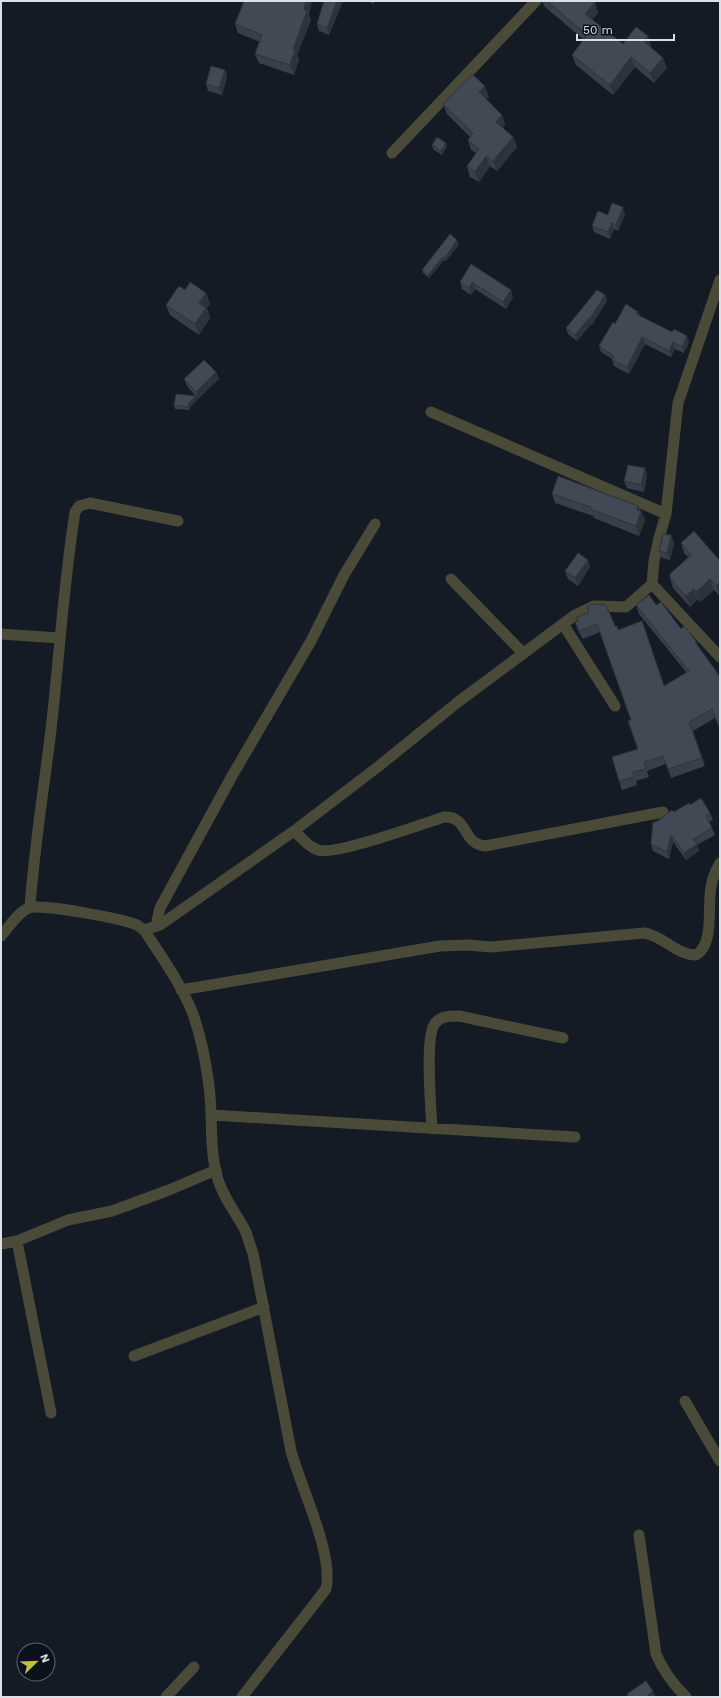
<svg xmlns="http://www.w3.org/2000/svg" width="721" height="1698" font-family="'Work Sans',sans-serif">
	<rect width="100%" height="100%" fill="#151b25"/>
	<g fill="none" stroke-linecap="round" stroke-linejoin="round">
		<path stroke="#4a4a39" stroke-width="11" d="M392 153 536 1
			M431 412 666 514
			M451 579 523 653
			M652 584 720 657
			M563 624 615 706
			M1 634 59 638
			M294 831C301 837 308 847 318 850 335 856 422 824 444 817 469 816 462 844 485 846L663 812
			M30 907C34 850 43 794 50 738 59 663 63 587 75 512L79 506 90 503 178 521
			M160 925 157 920 160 908 232 776 311 641 344 575 375 524
			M144 930C162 957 181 984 193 1014 201 1037 206 1062 209 1086 213 1116 209 1147 217 1176 222 1196 236 1213 245 1230 248 1237 250 1246 253 1253L291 1451C301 1488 334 1554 326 1589L242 1697
			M1 936C9 927 18 912 29 908 39 903 124 919 137 925 139 926 142 929 144 930L160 925 294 831 379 766 458 702 575 615 594 606 626 607 652 584 654 561 659 538 666 514 678 403 720 280
			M181 990 440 946 468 945 491 947 644 933C664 936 676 955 696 955 715 944 707 905 711 887 712 878 716 870 720 863
			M212 1115 575 1137
			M432 1129C431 1108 425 1040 434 1025 439 1016 449 1016 459 1016L563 1038
			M17 1241 51 1413
			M1 1244 17 1241 68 1220 112 1211 169 1190 216 1170
			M134 1356 264 1307
			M685 1401 720 1461
			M639 1535 656 1654C663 1671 673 1684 686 1697
			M166 1697 194 1667"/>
	</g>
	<path fill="#383f48" d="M324 1H343L329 35 319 31 317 24Z
		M367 1H375L374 4Z
		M542 1H593L595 2 598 13 592 20 623 44 648 36 651 46V47L663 58 667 68 654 83 635 67 613 95 576 65 572 55 584 40 544 6Z
		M309 15 311 20 297 55 299 59 294 75 259 63 255 54 260 42 238 33 235 24Z
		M225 70 227 77 222 95 208 91 206 84Z
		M489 97 486 99 502 115 505 125 503 128 513 137 517 147 497 171 490 166 479 182 470 177 467 166 476 153 471 150 468 140 470 137 447 114 443 104Z
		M432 145 447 146 442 155 433 149Z
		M625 214 618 231 614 229 610 239 594 232 592 226 608 215Z
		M459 244 446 261 444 260 429 278 423 273 422 270Z
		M471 264 513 297 506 309 475 289 471 295 462 289 460 282Z
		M185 290 206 293 210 304 207 308 210 318 199 335 170 315 166 305Z
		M605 295 607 301 592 325 591 324 577 341 568 334 566 328Z
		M638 312 640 316 689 342 684 353 675 349 671 357 645 344 629 374 614 366 612 359 601 352 599 346 615 324Z
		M216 372 219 379 198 399 187 386 184 379Z
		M197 400 190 407V410L175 409 174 405Z
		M647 475 644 492 627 488 624 481Z
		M552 494 638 506 640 511H641L645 520 639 536 594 518 593 516 555 503Z
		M671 535 674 543 670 560 662 558 659 551Z
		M681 543 720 561V596L714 590 700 602 698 599 690 607 673 588 670 578 688 557 684 553Z
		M588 560 590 567 578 586 568 579 565 571Z
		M636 605H656L681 629 696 641 698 646 720 678V729L715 718 693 731 705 766 671 778 666 764 647 771 649 777 636 781 637 785 622 790 619 781 638 749 631 720 600 632 583 639 578 631 575 622 578 621 615 626 665 686 687 673 639 614Z
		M690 805 710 813 713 820 709 822 712 828 715 835 697 845 699 851 686 860 673 842 669 859 653 851 651 844 674 812Z"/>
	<path fill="#2e333b" d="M306 1H312L309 15 311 20 297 55 299 59 294 75 290 65 293 49Z
		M337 1H343L329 35 327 28Z
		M595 2 598 13 588 25 585 14Z
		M648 36 651 46 647 51 644 41Z
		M631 57 635 67 613 95 610 85Z
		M663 58 667 68 654 83 650 73Z
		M225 70 227 77 222 95 219 88Z
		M485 86 489 97 483 103 479 92Z
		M502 115 505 125 499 132 496 122Z
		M513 137 517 147 497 171 493 161Z
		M446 143 447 146 442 155 441 151Z
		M486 156 490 166 479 182 475 172Z
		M623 207 625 214 618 231 616 225Z
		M612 223 614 229 610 239 608 232Z
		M457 240 459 244 446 261 445 258Z
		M443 257 444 260 429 278 428 275Z
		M472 282 475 289 471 295 469 288Z
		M511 290 513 297 506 309 503 302Z
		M206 293 210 304 207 308 210 318 199 335 195 324 199 303Z
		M605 295 607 301 592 325 590 319Z
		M589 318 591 324 577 341 575 335Z
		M687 336 689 342 684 353 682 347Z
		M642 337 645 344 629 374 627 367Z
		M673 342 675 349 671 357 669 351Z
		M216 372 219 379 198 399 196 392Z
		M196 396 197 400 190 407V410L188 407 189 403Z
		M645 468 647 475 644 492 641 485Z
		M638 506 641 513V511L645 520 639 536 636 526 637 510Z
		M671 535 674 543 670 560 667 553Z
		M588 560 590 567 578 586 575 578Z
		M710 579 714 590 700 602 696 592Z
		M720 582V596L716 586Z
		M694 589 698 599 690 607 686 596Z
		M671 835 673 842 669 859 667 852Z
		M697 844 699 851 686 860 684 853Z
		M653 1691 656 1697H646Z"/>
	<path fill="#414954" stroke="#2e333b" d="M244 1H306L304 10 307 11 293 49 295 50 290 65 255 54 262 35 235 24Z
		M324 1H337L327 28 317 24Z
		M547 1H593L595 2 585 14 623 44 636 27 648 36 644 41 663 58 650 73 631 57 610 85 572 55 587 35Z
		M211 66 225 70 219 88 206 84Z
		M472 74 485 86 479 92 502 115 496 122 513 137 493 161 486 156 475 172 467 166 479 149 468 140 473 133 443 104Z
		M437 137 446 143 441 151 432 145Z
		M612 203 623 207 616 225 612 223 608 232 592 226 598 211 608 215Z
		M450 234 457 240 445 258 443 257 428 275 422 270Z
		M471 264 511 290 503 302 472 282 469 288 460 282Z
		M190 282 206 293 199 303 206 308 195 324 166 305 179 286 185 290Z
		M597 290 605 295 590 319 589 318 575 335 566 328Z
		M626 304 638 312 636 314 672 332 674 329 687 336 682 347 673 342 669 351 642 337 627 367 612 360 614 356 599 346 613 322 615 324Z
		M204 360 216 372 196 392 184 379Z
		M176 394 196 396 189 403 188 407 174 405Z
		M628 465 645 468 641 485 624 481Z
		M558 476 638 506 637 510 641 511 636 526 590 509 591 507 552 494Z
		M694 531 720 561V582L716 586 710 579 696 592 694 589 686 596 670 578V574L691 555 681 543Z
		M663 534 671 535 667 553 659 551Z
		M578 553 588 560 575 578 565 571Z
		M649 595 656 605 661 602 681 629 684 626 696 641 695 642 716 671 720 678V728L712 709 689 722 702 758 668 769 663 756 644 762 646 769 633 772 634 777 619 781 612 757 638 749 628 721 631 720 597 624 579 631 575 622 578 621 577 617 588 613V606L592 604 606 605 615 626H617L618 630 642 621 664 686 689 671 636 605Z
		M701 798 710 813 706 816 712 828 693 839 697 844 684 853 671 835 667 852 651 844 653 822H656L672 810 674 812 689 803 690 805Z
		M646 1681 653 1691 646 1697H629L627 1694Z"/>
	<rect width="721" height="1698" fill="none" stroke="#dbe0e7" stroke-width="4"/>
	<g transform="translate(36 1662) rotate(67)"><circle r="19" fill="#0c121b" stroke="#5f646d"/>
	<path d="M0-3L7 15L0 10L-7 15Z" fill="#c1be40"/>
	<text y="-6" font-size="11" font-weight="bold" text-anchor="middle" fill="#dbe0e7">N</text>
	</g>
	<path d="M577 34v6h97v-6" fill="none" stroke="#dbe0e7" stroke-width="2"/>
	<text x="583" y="34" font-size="12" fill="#dbe0e7" stroke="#0c121b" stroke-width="3" paint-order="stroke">50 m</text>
</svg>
